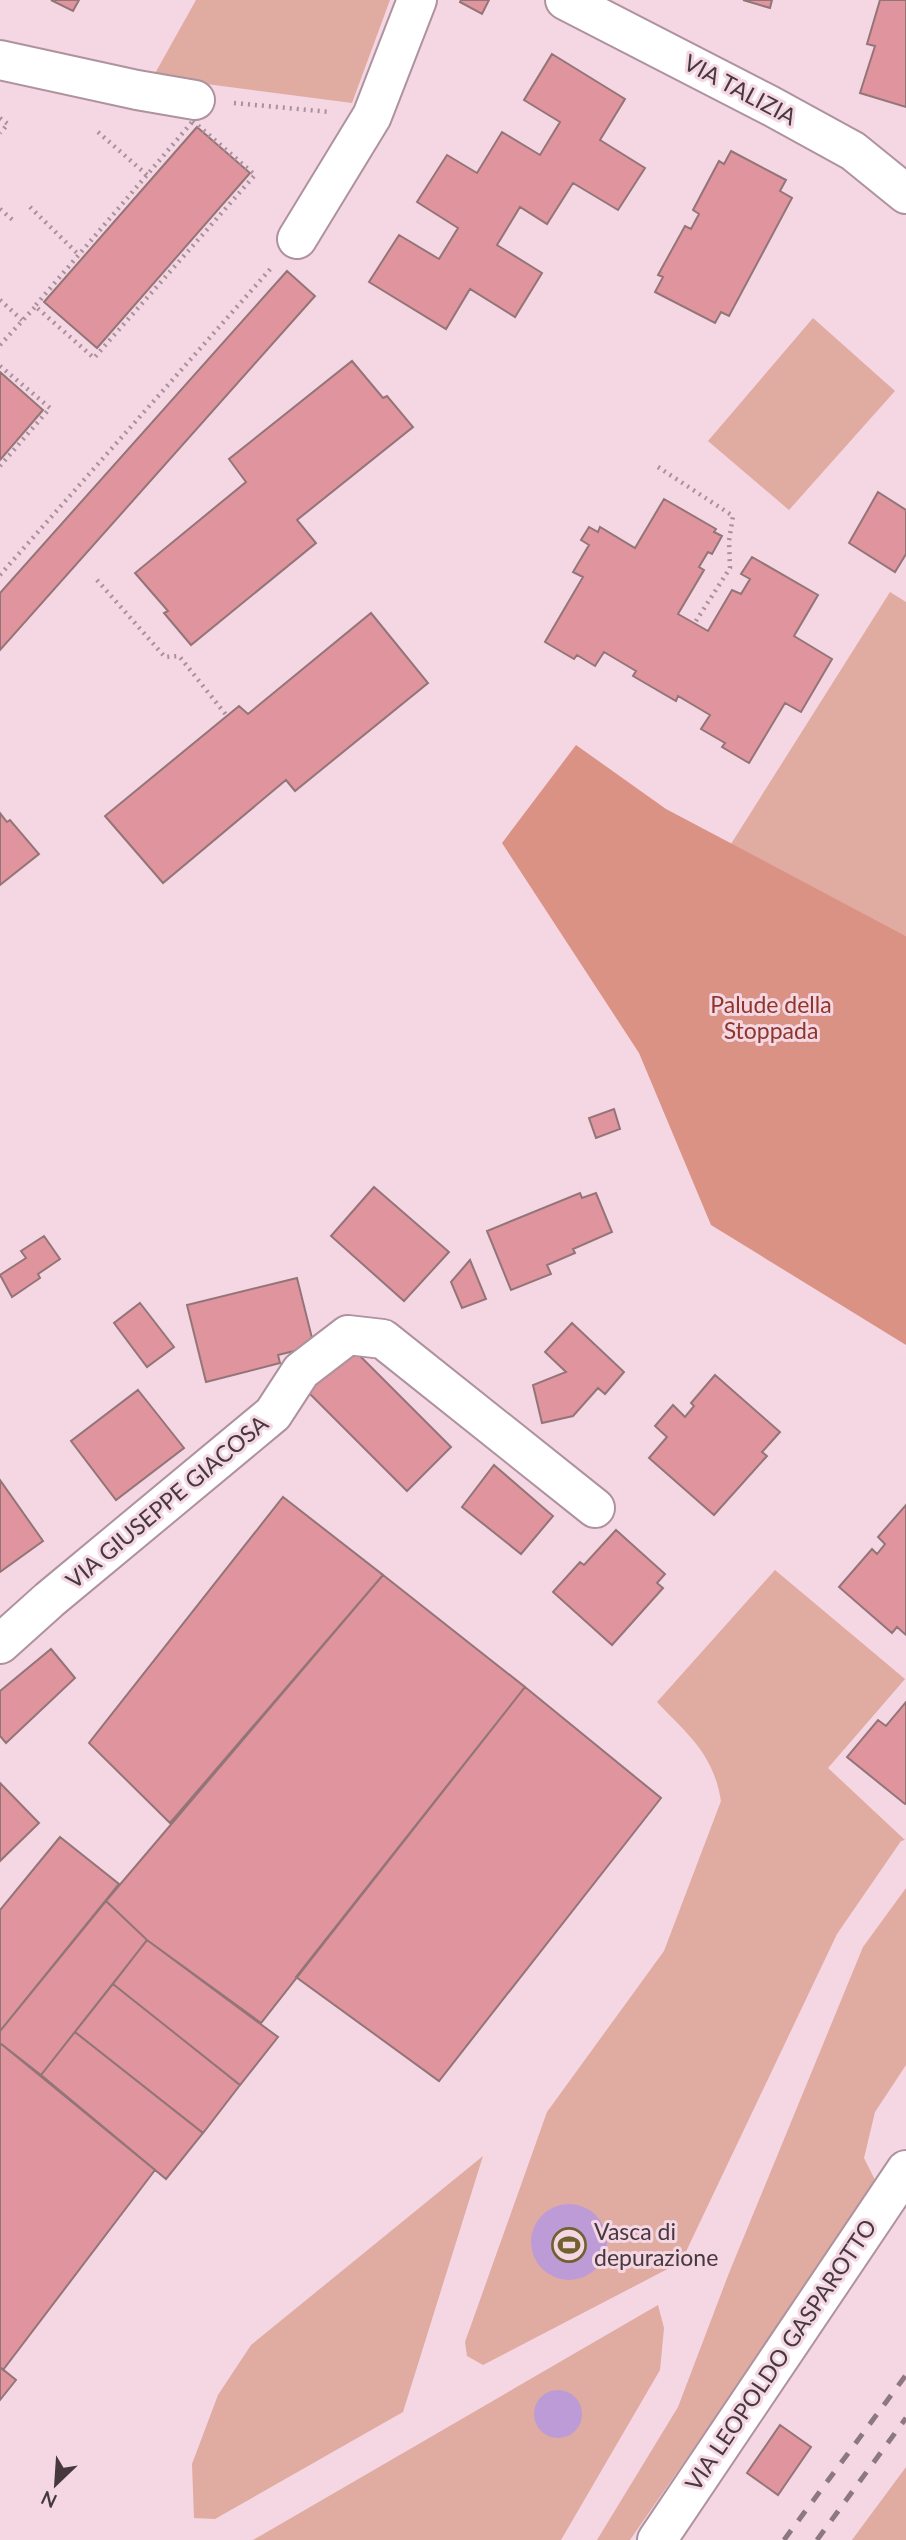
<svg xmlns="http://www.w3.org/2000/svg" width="906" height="2540" font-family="Lato,sans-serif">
	<rect width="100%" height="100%" fill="#f5d6e3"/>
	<path fill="#e0aba0" d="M196 0H390L352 103 153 77Z
		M813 318 895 391 789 510 708 441Z
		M890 592 906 602V936L731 844Z
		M775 1570 905 1679 828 1768 905 1840 901 1841 837 1934 681 2262 483 2365 467 2356 465 2342 547 2112 664 1951 721 1801C713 1753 689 1736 657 1702Z
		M906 1888V2065L875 2112 864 2158 877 2184 630 2540H597L678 2407 729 2273 863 1947Z
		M483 2156 403 2412 215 2519 194 2518 192 2464 218 2395 251 2345Z
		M658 2305 664 2328 660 2370 561 2540H253Z
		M906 2467V2540H852Z"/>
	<path fill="#da9284" d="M576 745 666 809 906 936V1345L711 1225 639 1053 502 843Z"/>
	<path fill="#bc9bd6" d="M531 2242a38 38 0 1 1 76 0a38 38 0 1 1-76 0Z
		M534 2414a24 24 0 1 1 48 0a24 24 0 1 1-48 0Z"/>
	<path fill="#df949e" stroke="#937578" stroke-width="2" d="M51 0H79L73 11Z
		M461 0H489L482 14 460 2Z
		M743 0H772L770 8Z
		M880 0H906V107L860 93 875 46 867 44Z
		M552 54 625 99 600 140 645 168 618 210 573 183 547 224 520 207 497 245 542 273 515 317 470 289 446 329 369 282 399 235 439 259 458 228 417 202 447 155 477 173 502 132 540 155 560 122 524 100Z
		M197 127 250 173 97 348 44 302Z
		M731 151 786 180 780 191 792 198 729 316 721 312 715 323 655 292 663 277 658 275 685 226 691 229 699 214 693 210 719 161 724 164Z
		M287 271 315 296 0 650V593Z
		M352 361 383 398 387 396 413 427 297 520 316 543 191 645 164 613 168 611 135 573 246 482 229 459Z
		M0 372 43 410 0 460Z
		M878 492 906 510V554L895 572 849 543Z
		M664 499 716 529 714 532 722 536 712 554 708 552 699 567 704 570 678 614 708 631 732 590 741 594 750 579 741 574 752 557 818 595 794 636 832 659 801 712 785 703 749 763 722 747 725 743 701 729 710 715 678 696 676 701 633 676 636 671 604 652 595 666 577 655 574 659 545 642 583 577 573 572 589 545 581 540 589 527 598 532 600 527 635 548Z
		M371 613 428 683 295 791 286 780 163 883 105 816 239 706 248 714Z
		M0 813 7 822 10 820 39 854 0 885Z
		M614 1109 620 1129 596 1138 589 1118Z
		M374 1187 449 1252 404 1301 331 1236Z
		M580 1193 582 1198 596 1193 612 1232 573 1249 575 1253 547 1265 551 1274 511 1290 487 1231Z
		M44 1236 60 1259 38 1274 40 1278 12 1297 0 1275 26 1258 21 1251Z
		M470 1260 486 1299 462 1308 451 1282Z
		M297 1278 314 1346 278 1355 280 1363 206 1382 187 1305Z
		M140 1303 174 1347 147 1367 114 1323Z
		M572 1323 624 1372 605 1394 598 1388 573 1416 542 1423 533 1385 566 1372 545 1352Z
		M352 1348 451 1447 407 1491 308 1392Z
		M715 1375 780 1432 762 1452 767 1456 714 1515 649 1458 667 1437 655 1426 673 1405 685 1417 694 1406 691 1403Z
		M138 1390 184 1448 116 1500 71 1441Z
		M494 1465 553 1516 521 1554 462 1507Z
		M0 1480 43 1541 0 1572Z
		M283 1497 383 1575 170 1823 89 1743Z
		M906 1505V1635L897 1627 892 1633 839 1587 872 1549 877 1554 885 1544 878 1537Z
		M616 1530 665 1574 657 1583 663 1588 612 1645 553 1592 580 1562 584 1565Z
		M383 1575 525 1687 261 2023 147 1940 106 1901Z
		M51 1649 75 1678 6 1743 0 1736V1691Z
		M525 1687 661 1798 439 2081 296 1977Z
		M906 1702V1803L905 1804 847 1757 878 1720 886 1726Z
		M0 1783 39 1823 0 1861Z
		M60 1837 119 1884 0 2031V1910Z
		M106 1901 147 1940 41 2075 0 2043V2031Z
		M147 1940 278 2037 240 2085 113 1984Z
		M113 1984 240 2085 203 2133 75 2032Z
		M75 2032 203 2133 166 2179 41 2075Z
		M0 2043 155 2170 3 2370 0 2367Z
		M0 2367 16 2380 0 2400Z
		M780 2425 811 2447 778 2495 747 2473Z"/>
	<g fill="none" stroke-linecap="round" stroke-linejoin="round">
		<g stroke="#ae929e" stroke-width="42">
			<path id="minor" d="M565 0 769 105 853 151 906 194
				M0 60 137 90 195 100
				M297 239 372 116 417 0
				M0 1644 49 1600 273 1414 301 1371 348 1335 383 1339 595 1508
				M657 2540 906 2170"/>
		</g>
		<path stroke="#a8919b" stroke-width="4.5" stroke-dasharray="2 5" stroke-linecap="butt" d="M234 103 330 112
			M0 118 8 124 0 133
			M193 121 255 175 94 358 35 306Z
			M98 132 147 175
			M30 207 79 255
			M0 209 15 222
			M0 300 22 320
			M0 345 35 307
			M0 366 50 408 0 466
			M658 467 733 516 729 541 730 568 694 624
			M0 575 273 266
			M97 580 165 657 179 656 227 716"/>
		<use href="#minor" stroke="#fff" stroke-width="38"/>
		<path stroke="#8c7880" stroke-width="5" stroke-dasharray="12 12" stroke-linecap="butt" d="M784 2540 906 2375
			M817 2540 906 2418"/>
	</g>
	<defs>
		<g id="stadium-ring" transform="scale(1.75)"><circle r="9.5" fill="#f5d6e3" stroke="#70612e" stroke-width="1.5"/><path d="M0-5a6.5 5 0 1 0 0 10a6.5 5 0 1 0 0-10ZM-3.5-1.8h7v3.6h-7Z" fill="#70612e"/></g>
	</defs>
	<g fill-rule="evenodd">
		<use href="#stadium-ring" x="569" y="2245"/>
	</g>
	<g text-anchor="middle" stroke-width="6" stroke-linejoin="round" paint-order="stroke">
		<g font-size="23" fill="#45393e" stroke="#f5d6e3">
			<text transform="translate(740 90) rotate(28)" y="8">VIA TALIZIA</text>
			<text transform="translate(167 1502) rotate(-40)" y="8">VIA GIUSEPPE GIACOSA</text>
			<text transform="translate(781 2355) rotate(-56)" y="8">VIA LEOPOLDO GASPAROTTO</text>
		</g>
		<g font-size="23" fill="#8e3729" stroke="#f5d6e3">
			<text x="771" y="1013">Palude della<tspan x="771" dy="26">Stoppada</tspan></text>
		</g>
		<g font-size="23" fill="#45393e" stroke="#f5d6e3" text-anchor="start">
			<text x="594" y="2240">Vasca di<tspan x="594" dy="26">depurazione</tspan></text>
		</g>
	</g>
	<g transform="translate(56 2484) rotate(205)" stroke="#f5d6e3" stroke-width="5" paint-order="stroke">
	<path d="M0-5L12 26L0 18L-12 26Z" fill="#45393e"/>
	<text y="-10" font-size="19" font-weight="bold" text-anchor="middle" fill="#45393e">N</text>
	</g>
</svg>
